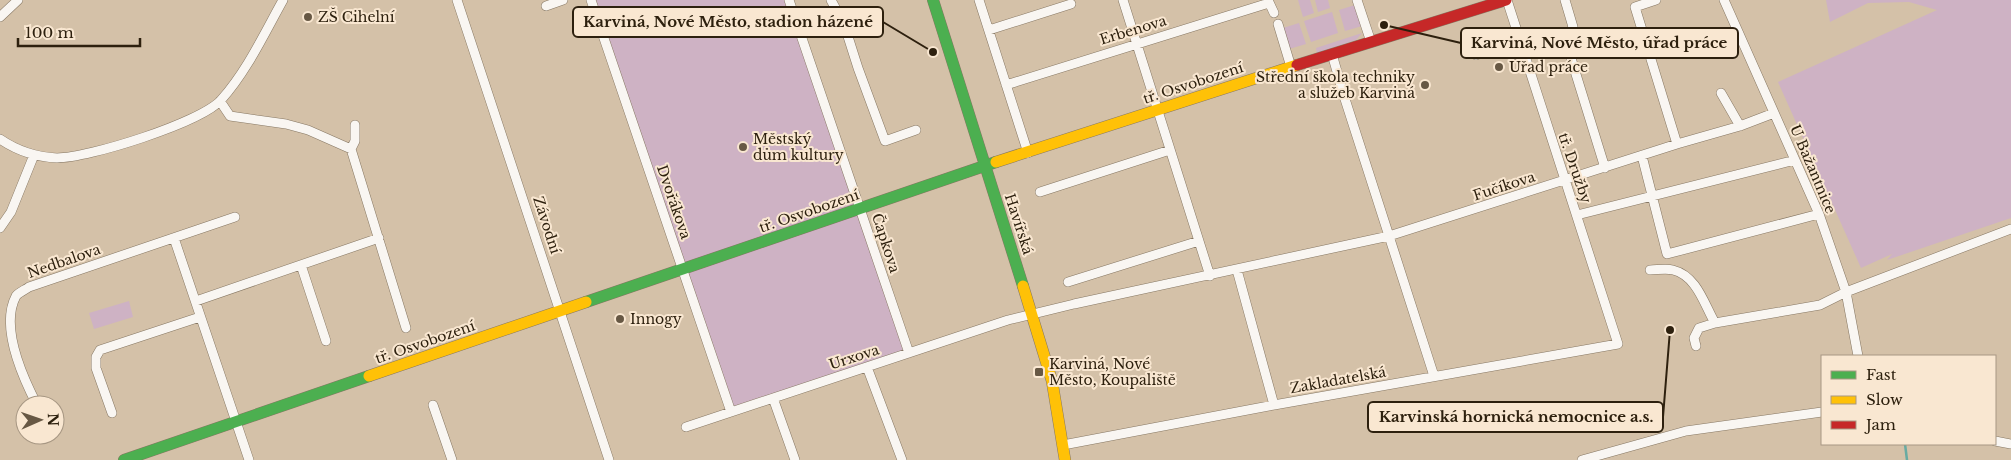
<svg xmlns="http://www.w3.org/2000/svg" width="2011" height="460" font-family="'Libre Baskerville',serif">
	<rect width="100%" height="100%" fill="#d4c1a8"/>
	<path fill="#ceb2c4" d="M596 0H785L904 351 733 408Z
		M1298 0H1310L1314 13 1303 17Z
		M1315 0H1328L1330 8 1318 12Z
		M1826 0H2011V218L1887 260 1892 254 1861 268 1778 82 1937 10 1909 2 1868 3 1830 22Z
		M1355 5 1362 26 1345 31 1339 10Z
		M1332 12 1338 33 1311 42 1304 21Z
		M1299 23 1306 44 1289 49 1283 28Z
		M1362 33 1356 40 1317 53 1316 48Z
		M129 301 133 317 94 329 89 313Z"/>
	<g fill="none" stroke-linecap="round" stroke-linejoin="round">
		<path stroke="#68aba2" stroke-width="2.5" d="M1905 444 1907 460"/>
		<g stroke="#867763" stroke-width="10">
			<path id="street" d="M457 0 609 460
				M591 0 731 412
				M789 0 909 353
				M831 0 844 24 858 68 885 141 916 130
				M979 0 1028 153
				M1123 0 1210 276
				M1268 0 1274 13
				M1357 0 1371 42
				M1565 0 1573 27 1567 36 1566 42 1605 168
				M1656 0 1635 7 1677 144
				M1724 0 1819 214 1846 292 1858 356
				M546 6 563 0
				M0 17 18 0
				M1278 24 1291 67
				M989 30 1071 4
				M1332 54 1344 96 1434 376
				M1476 55 1520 41
				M1006 85 1269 3
				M1721 93 1740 126
				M220 101 230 116 286 124 308 130 351 149 355 141V125
				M0 139C16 150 37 157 57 158 88 158 200 123 221 100 247 71 264 34 283 0
				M351 149 406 328
				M1642 156 1667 254 1819 214
				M1040 192 1170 150
				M1577 215 1795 160
				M0 228 11 212 34 155
				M174 238 249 460
				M301 265 326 341
				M1237 270 1274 405
				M1650 270C1657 270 1666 268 1673 270 1697 276 1704 304 1715 323
				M1068 282 1199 241
				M196 301 379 238
				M1696 346 1694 338 1699 328 1715 323 1820 305 1846 292 2011 229
				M867 367 902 460
				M773 398 795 460
				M37 405C22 376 0 326 16 296 19 292 25 290 29 287L235 217
				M433 405 452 460
				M112 413 96 368V357L100 350 200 317
				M686 427 1008 320 1074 304 1389 236 1677 144 1740 126 1774 113
				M1995 441 2011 444
				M1063 445 1274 405 1618 344 1507 0
				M1582 460 1686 431 1822 412"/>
		</g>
		<g stroke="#867763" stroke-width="12">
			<path id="fast" d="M933 0 1023 286
				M586 302 996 162
				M124 460 369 376"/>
		</g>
		<g stroke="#867763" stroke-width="12">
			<path id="slow" d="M996 162 1297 65
				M1023 286 1052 381 1065 460
				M369 376 586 302"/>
		</g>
		<g stroke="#867763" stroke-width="12">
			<path id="jam" d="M1297 65 1506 0"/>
		</g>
		<use href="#street" stroke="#f9f6f2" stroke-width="9"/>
		<use href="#fast" stroke="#4caf50" stroke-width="11"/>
		<use href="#slow" stroke="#ffc107" stroke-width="11"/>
		<use href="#jam" stroke="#c62828" stroke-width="11"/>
	</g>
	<g fill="#675844" stroke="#f9e7d1" stroke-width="2">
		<circle cx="308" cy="17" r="5"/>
		<circle cx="1499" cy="67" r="5"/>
		<circle cx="1425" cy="85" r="5"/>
		<circle cx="743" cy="147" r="5"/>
		<circle cx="620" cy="319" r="5"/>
		<rect x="1034" y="367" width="10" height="10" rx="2.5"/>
	</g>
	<g text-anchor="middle" stroke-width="4" stroke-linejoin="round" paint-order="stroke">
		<g font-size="14" fill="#2d200e" stroke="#f9e7d1" text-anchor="start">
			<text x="318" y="22">ZŠ Cihelní</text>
			<text x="1509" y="72">Úřad práce</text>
			<text x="1415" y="82" text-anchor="end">Střední škola techniky<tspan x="1415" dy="16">a služeb Karviná</tspan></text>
			<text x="753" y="144">Městský<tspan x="753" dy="16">dům kultury</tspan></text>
			<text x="630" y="324">Innogy</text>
			<text x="1049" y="369">Karviná, Nové<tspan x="1049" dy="16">Město, Koupaliště</tspan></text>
		</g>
		<g font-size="14" fill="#2d200e" stroke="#f9e7d1">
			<text transform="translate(1133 30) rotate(-17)" y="5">Erbenova</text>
			<text transform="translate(1193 83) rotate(-18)" y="5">tř. Osvobození</text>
			<text transform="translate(1575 168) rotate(71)" y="5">tř. Družby</text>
			<text transform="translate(1813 169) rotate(67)" y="5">U Bažantnice</text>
			<text transform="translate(1504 186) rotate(-18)" y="5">Fučíkova</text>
			<text transform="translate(674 202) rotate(71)" y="5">Dvořákova</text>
			<text transform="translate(809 211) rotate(-19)" y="5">tř. Osvobození</text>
			<text transform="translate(1019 224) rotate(72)" y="5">Havířská</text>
			<text transform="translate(547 225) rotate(72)" y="5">Závodní</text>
			<text transform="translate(886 243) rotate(72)" y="5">Čapkova</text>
			<text transform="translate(64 261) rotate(-19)" y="5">Nedbalova</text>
			<text transform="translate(425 342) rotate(-19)" y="5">tř. Osvobození</text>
			<text transform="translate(854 357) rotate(-18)" y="5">Urxova</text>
			<text transform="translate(1338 380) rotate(-10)" y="5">Zakladatelská</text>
		</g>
	</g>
	<path fill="none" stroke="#2d200e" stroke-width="2" d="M933 52L883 22M1384 25L1461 43M1670 330L1663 417"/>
	<g fill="#2d200e" stroke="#f9e7d1" stroke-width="2">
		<circle cx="933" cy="52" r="5"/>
		<circle cx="1384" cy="25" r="5"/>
		<circle cx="1670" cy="330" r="5"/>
	</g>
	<g fill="#f9e7d1" stroke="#2d200e" stroke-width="2">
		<rect x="573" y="7" width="310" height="30" rx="5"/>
		<rect x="1461" y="28" width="277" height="30" rx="5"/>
		<rect x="1368" y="402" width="295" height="30" rx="5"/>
	</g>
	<g font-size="15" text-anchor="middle" font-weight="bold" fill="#2d200e">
		<text x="728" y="27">Karviná, Nové Město, stadion házené</text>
		<text x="1599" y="48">Karviná, Nové Město, úřad práce</text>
		<text x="1516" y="422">Karvinská hornická nemocnice a.s.</text>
	</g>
	<rect x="1821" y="355" width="175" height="90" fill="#f9e7d1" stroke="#a79783"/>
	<rect x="1831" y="371" width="25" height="8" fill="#4caf50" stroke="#a79783"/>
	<text x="1866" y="380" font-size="15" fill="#2d200e">Fast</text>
	<rect x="1831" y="396" width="25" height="8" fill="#ffc107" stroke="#a79783"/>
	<text x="1866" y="405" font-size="15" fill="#2d200e">Slow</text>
	<rect x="1831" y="421" width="25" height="8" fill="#c62828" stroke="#a79783"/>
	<text x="1866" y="430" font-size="15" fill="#2d200e">Jam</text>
	<g transform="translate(40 420) rotate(88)"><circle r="24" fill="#f9e7d1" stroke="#a79783"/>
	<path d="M0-4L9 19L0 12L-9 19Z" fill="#675844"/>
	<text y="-8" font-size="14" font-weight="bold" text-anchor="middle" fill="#2d200e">N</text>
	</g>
	<path d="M18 38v8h122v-8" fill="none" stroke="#2d200e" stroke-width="2.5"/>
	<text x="25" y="38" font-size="15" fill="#2d200e" stroke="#f9e7d1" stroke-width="4" paint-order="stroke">100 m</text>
</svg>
